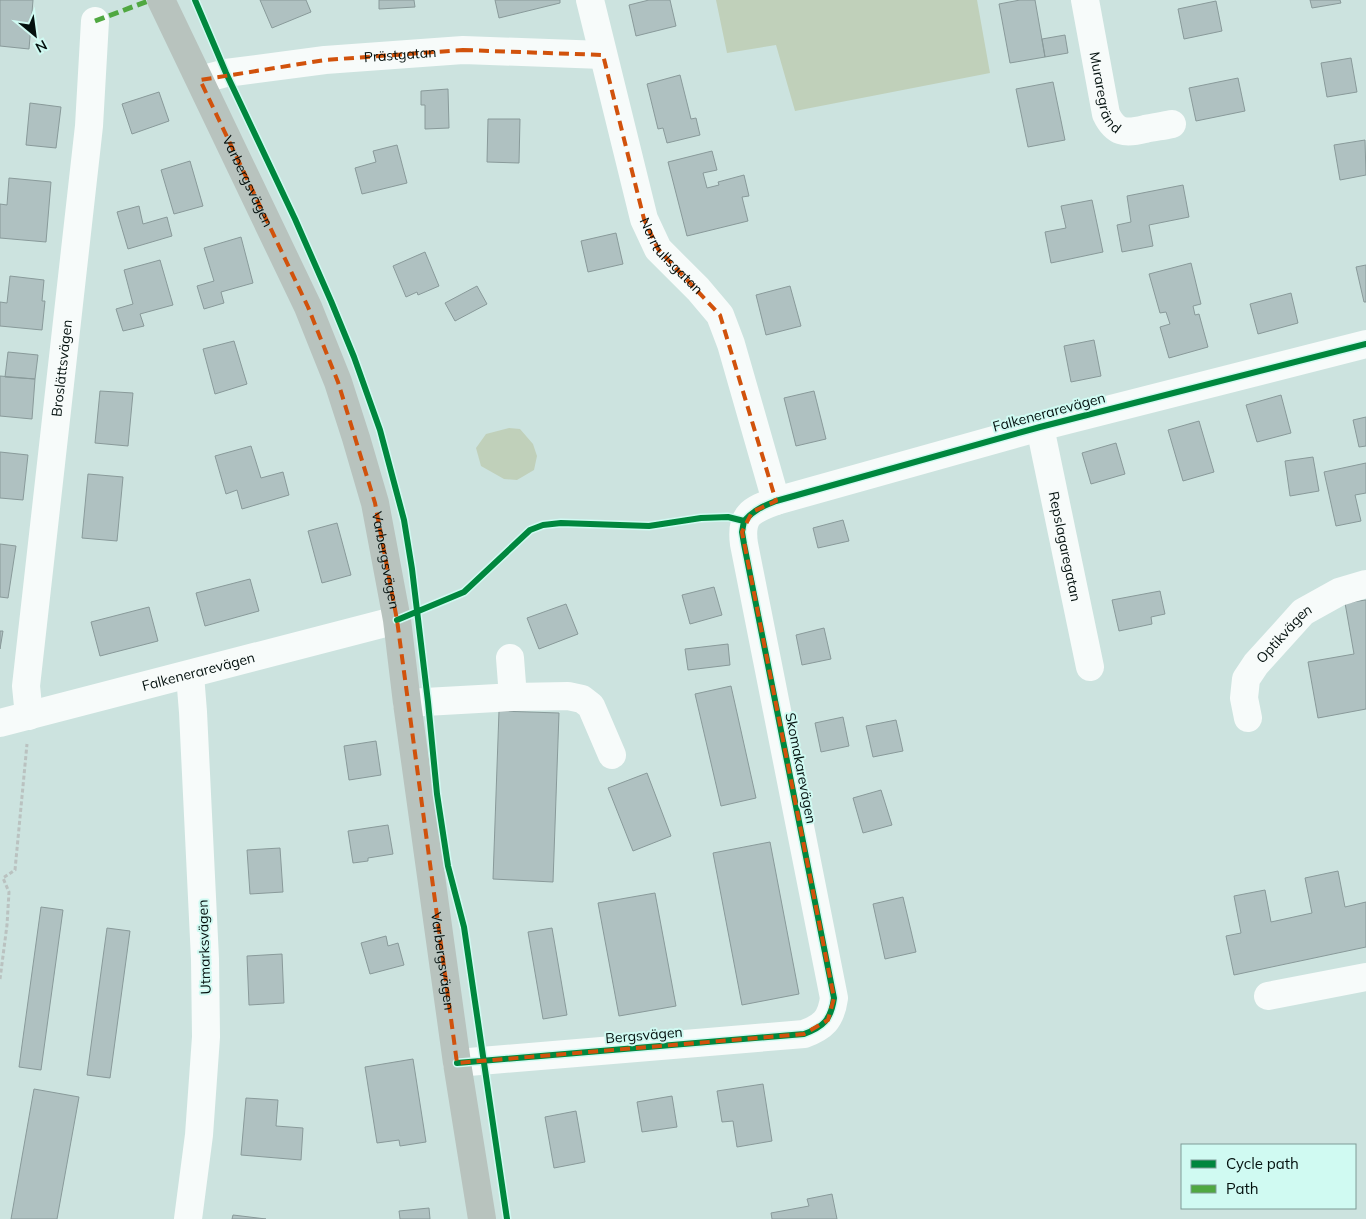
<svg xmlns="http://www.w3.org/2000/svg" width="1366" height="1219" font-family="Mulish,sans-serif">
	<rect width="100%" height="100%" fill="#cce3df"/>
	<path fill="#c0d0ba" d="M716 0H977L990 73 795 111 776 45 727 53Z
		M509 428 520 429 533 444 537 456 534 470 517 480 504 479 481 466 476 448 486 434Z"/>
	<path fill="#afc1c1" stroke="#899a9a" d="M0 0H33L29 49 0 46Z
		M260 0H306L311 12 272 28Z
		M379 0H414L415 7 379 9Z
		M495 0H560V3L499 18Z
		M649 0H670L676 26 636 36 629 5Z
		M1020 0H1035L1045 57 1010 63 999 4Z
		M1310 0H1340L1341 3 1312 8Z
		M1216 1 1222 31 1184 39 1178 9Z
		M1065 35 1068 53 1045 57 1042 39Z
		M1351 58 1357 92 1327 97 1321 63Z
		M680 75 691 119 696 118 700 135 667 143 663 128 658 129 647 84Z
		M1238 78 1245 111 1196 121 1189 88Z
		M1053 82 1065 140 1028 147 1016 89Z
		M448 89 449 128 425 129V105H421V91Z
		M159 92 169 121 132 134 122 104Z
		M30 103 61 107 56 148 26 145Z
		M488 119H520L519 163 487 162Z
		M1365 140 1366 175 1340 180 1334 145Z
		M397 145 407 183 362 194 355 168 376 162 373 151Z
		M712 151 717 170 703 173 707 188 719 185 718 182 744 175 749 196 742 197 748 221 687 236 668 162Z
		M190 161 203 206 174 214 161 170Z
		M9 178 51 182 46 242 0 238V204L7 205Z
		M1183 185 1189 217 1149 225 1153 246 1122 252 1117 225 1131 222 1127 196Z
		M1092 200 1103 252 1051 263 1045 232 1066 228 1061 206Z
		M139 206 143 224 167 217 172 236 128 249 117 212Z
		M616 233 623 264 588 272 581 241Z
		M241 237 253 283 221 292 224 303 204 309 197 286 214 281 204 248Z
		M425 252 439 286 418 295 417 292 406 297 393 266Z
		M160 260 173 305 140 314 144 326 123 331 116 309 133 304 124 270Z
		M1191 263 1201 304 1193 306 1195 315 1199 314 1208 347 1169 358 1160 327 1170 324 1166 312 1160 313 1149 274Z
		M1366 265V302H1364L1356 267Z
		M10 276 44 280 42 301H45L42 330 0 326V302L7 303Z
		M477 286 487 304 455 321 445 303Z
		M790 286 801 326 766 335 756 295Z
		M1291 293 1298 323 1258 334 1250 304Z
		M1094 340 1101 376 1071 382 1064 346Z
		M234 341 247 384 215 394 203 349Z
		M8 352 38 355 35 379 5 377Z
		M0 376 35 379 32 419 0 416Z
		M100 391 133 393 128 446 95 443Z
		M814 391 826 439 796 446 784 398Z
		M1281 395 1291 433 1257 442 1246 405Z
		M1366 417V446L1359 447 1353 420Z
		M1199 421 1214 472 1183 481 1168 430Z
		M1116 443 1125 474 1091 484 1082 453Z
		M251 446 261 478 283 472 289 495 242 509 237 490 226 494 215 456Z
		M0 452 28 455 23 500 0 498Z
		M1313 457 1319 491 1290 496 1285 461Z
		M1366 463V493L1355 495 1361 521 1336 526 1324 472Z
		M88 474 123 477 117 541 82 538Z
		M843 520 849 541 818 548 813 528Z
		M337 523 351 575 322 583 308 531Z
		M0 544 16 546 8 598 0 597Z
		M250 579 259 611 205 626 196 593Z
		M714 587 722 615 690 624 682 595Z
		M1160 591 1165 614 1151 617 1152 624 1119 631 1112 600Z
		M1366 600V709L1318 718 1308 662 1354 654 1345 603Z
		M566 604 578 634 539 649 527 618Z
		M149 607 158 641 100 656 91 622Z
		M824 628 831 659 802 665 796 635Z
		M0 631H3L0 649Z
		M728 644 730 665 688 670 685 649Z
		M731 686 756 798 721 806 695 694Z
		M499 711 559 713 553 882 493 879Z
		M843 717 849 746 821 752 815 723Z
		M896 720 903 751 873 757 866 726Z
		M376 741 381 775 349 780 344 746Z
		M647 773 671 836 633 851 608 788Z
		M881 790 892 825 863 833 853 798Z
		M388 825 393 854 368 858V861L353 863 348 831Z
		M770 842 799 994 742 1005 713 853Z
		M280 848 283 892 250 894 247 850Z
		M1338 871 1345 907 1366 902V947L1234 975 1226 936 1241 933 1234 896 1265 890 1271 922 1312 913 1305 878Z
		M655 893 676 1006 619 1016 598 903Z
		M903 897 916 952 885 959 873 904Z
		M41 907 63 910 41 1070 19 1067Z
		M107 928 130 931 110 1078 87 1075Z
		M552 928 567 1015 543 1019 528 932Z
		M386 936 388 946 398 943 404 965 370 974 361 943Z
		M282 954 284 1003 249 1005 247 956Z
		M413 1059 426 1142 400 1146 399 1140 377 1143 365 1067Z
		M763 1084 772 1141 737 1147 733 1121 722 1122 717 1091Z
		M34 1089 79 1097 57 1219H11Z
		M672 1096 677 1127 642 1132 637 1102Z
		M246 1098 278 1100 276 1126 303 1128 301 1160 241 1155Z
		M576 1111 585 1162 554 1168 545 1117Z
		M832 1194 837 1219H772L771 1213 809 1206 807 1199Z
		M429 1208 430 1219H400L399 1211Z
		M233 1215 266 1219H232Z"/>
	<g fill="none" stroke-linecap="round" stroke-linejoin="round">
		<path stroke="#bac2c0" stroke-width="3" stroke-dasharray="4 2.5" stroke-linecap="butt" d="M0 979 7 925 9 892 3 878 15 870 27 744"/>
		<g stroke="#f7fbfa" stroke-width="28">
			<path id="s1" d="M590 0 644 219 658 249 698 289 720 315 731 344 776 501"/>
			<path id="s2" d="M1085 0 1106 114C1115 133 1125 134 1145 129 1154 127 1163 126 1172 124"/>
			<path id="s3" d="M200 80 226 73 325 60 463 50 603 55"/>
			<path id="s4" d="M1040 427 1090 667"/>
			<path d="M510 658 513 697"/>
			<path d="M407 703 513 697 568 696 582 699 591 706 612 755"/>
			<path id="s5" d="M29 716 26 686 89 126 95 21"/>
			<path id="s6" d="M1248 718 1244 698 1246 679 1256 664 1303 612 1339 592 1366 584"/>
			<path id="s7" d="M0 723 397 620"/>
			<path d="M1268 996 1366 977"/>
			<path d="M457 1063 804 1034C823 1027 831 1020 834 998L744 544C740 515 751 510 776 501L1040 427 1366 344"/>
			<path d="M188 1219 199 1135 206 1037 205 959 193 712 190 675"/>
		</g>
		<path stroke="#b8c3be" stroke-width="28" id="s8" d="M161 0 308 307 338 382 356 438 375 503 397 620 407 703 457 1063 482 1219"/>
		<path stroke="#50a841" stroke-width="5" stroke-dasharray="10 5" stroke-linecap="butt" d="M95 21 151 0"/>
		<g stroke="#d0faf2" stroke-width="9">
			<path id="cycleway" d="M195 0 226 73 295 219 331 301 354 357 380 430 404 520 412 569 428 702 437 794 448 866 464 927 507 1219
				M744 521C754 510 763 506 776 501L1040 427 1366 344
				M397 620 464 592 530 530 543 525 561 523 649 526 701 518 728 517 744 521
				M457 1063 804 1034C823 1027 831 1020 834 998L744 544 742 532 744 521"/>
		</g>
		<use href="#cycleway" stroke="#00873e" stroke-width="6"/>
	</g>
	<path fill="none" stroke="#d1520c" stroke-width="4" stroke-dasharray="10 6" stroke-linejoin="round" d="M463 50 603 55 644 219 658 249 720 315 776 501 752 512 742 532 834 998 828 1020 804 1034 457 1063 397 620 375 503 338 382 308 307 200 80 325 60Z"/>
	<g text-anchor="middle" stroke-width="4" stroke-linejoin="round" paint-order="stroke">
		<g font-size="14" fill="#03100e" stroke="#d0faf2">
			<text dy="5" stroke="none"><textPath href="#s3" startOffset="202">Prästgatan</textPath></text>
			<text dy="5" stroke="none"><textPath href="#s2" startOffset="95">Muraregränd</textPath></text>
			<text dy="5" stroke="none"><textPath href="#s8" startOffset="201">Varbergsvägen</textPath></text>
			<text dy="5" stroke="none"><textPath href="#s1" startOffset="272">Norrtullsgatan</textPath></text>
			<text dy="5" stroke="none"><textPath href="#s5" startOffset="350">Broslättsvägen</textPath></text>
			<text transform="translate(1049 412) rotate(-15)" y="5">Falkenerarevägen</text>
			<text dy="5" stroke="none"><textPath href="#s4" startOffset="122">Repslagaregatan</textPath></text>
			<text dy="5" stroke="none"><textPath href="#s8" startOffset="606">Varbergsvägen</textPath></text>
			<text dy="5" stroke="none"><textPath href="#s6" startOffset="99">Optikvägen</textPath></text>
			<text dy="5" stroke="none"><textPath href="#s7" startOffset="205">Falkenerarevägen</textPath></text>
			<text transform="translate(801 768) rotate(79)" y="5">Skomakarevägen</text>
			<text transform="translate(204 947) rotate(-92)" y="5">Utmarksvägen</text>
			<text dy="5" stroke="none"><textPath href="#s8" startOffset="1011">Varbergsvägen</textPath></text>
			<text transform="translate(644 1035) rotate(-5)" y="5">Bergsvägen</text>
		</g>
	</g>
	<rect x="1181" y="1144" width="175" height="65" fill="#d0faf2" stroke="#7e9c97"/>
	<rect x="1191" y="1160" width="25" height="8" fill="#00873e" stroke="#7e9c97"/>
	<text x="1226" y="1169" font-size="15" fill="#03100e">Cycle path</text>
	<rect x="1191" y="1185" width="25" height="8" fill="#50a841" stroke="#7e9c97"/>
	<text x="1226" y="1194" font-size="15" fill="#03100e">Path</text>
	<g transform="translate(35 35) rotate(151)" stroke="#d0faf2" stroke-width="4" paint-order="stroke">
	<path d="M0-4L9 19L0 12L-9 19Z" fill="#03100e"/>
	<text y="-8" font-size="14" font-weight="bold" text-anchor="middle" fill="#03100e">N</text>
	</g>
</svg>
